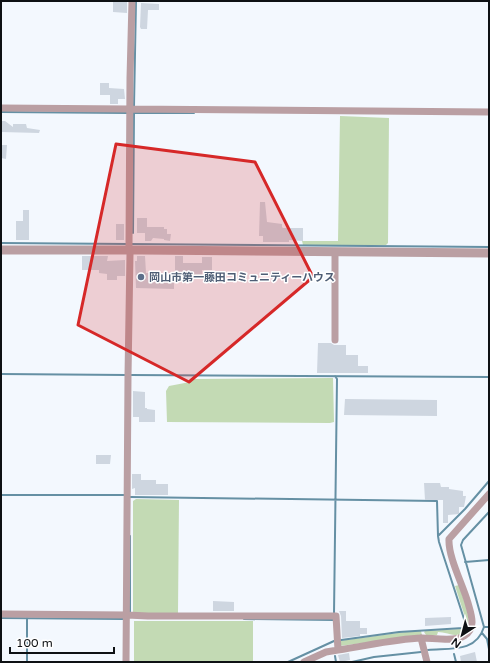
<svg xmlns="http://www.w3.org/2000/svg" width="490" height="663" font-family="'Varela Round','Noto Sans JP',sans-serif">
	<rect width="100%" height="100%" fill="#f3f8fe"/>
	<path fill="#c3dab4" d="M340 116 389 118 388 243 386 245H303L302 241H338Z
		M333 378 334 422 330 423 167 422 166 391 169 386 190 382 194 379Z
		M136 499 179 500 178 613H133V501Z
		M459 585C462 597 479 631 459 635 454 636 444 632 438 632L437 635H426L424 632 425 631 462 629C467 627 467 625 466 620L455 586Z
		M134 621H253V662H134Z
		M420 630 421 631 422 635 420 636 339 646V641Z"/>
	<g fill="none" stroke-linecap="round" stroke-linejoin="round">
		<path stroke="#6590a4" stroke-width="2" d="M134 106 136 1
			M1 112 128 113
			M132 113H194
			M133 233 134 113
			M1 243 489 247
			M1 374 126 375
			M130 375 489 377
			M1 495H126
			M130 497 437 501 438 536
			M465 562 489 560
			M130 613V536
			M334 614 337 379 335 376
			M1 618 124 619
			M244 619 334 620
			M484 627H489
			M482 633 487 639 489 649
			M428 650C450 648 476 653 484 627L461 545 463 540 489 512
			M454 654 456 662
			M335 656 336 662
			M27 662V618
			M288 662 334 641 399 632 463 628 465 622 439 542 438 536 465 509 489 481
			M352 662 374 657 421 652"/>
	</g>
	<path fill="#ced6e0" d="M113 1H127V13L113 12Z
		M141 3 159 4V10H148L147 29H141L140 27Z
		M100 83H109V88L124 89 125 99H118V104H110V95H100Z
		M1 121H5L13 127V124H26L27 128 40 130 39 133 1 132Z
		M1 145H7L6 159 1 158Z
		M260 202H265L267 222 282 224V227L283 228H303V241L289 240V242H263V236H259Z
		M23 210H29V240H16V221H23Z
		M137 218H147V227H164V229H167V234H171L170 241 164 240V239L153 238 151 241H145V233H137Z
		M116 224H124V240H116Z
		M82 256H108L107 261 125 260V276H117V280H107V274L99 273V270H82Z
		M137 256H145L146 273H157V279H174V289L136 288 135 261H137Z
		M175 256H183V263H202V257H212V270H202V279H175Z
		M318 343H331L334 345H346V355H358V366H368V373H317Z
		M133 391 145 392V408H147V409L155 410V422H139V417H133Z
		M345 399 437 400V416L344 415Z
		M96 455H111L110 464H96Z
		M132 474H141V480H156V484H168V495H135V488L132 489Z
		M424 483H440L441 487H449V489L463 491V496H466L464 507H459V514L448 515V523H443V500H425Z
		M213 601 234 602V611H213Z
		M339 611H346V621H360V628H367V634H360V636L342 638 341 616Z
		M451 617V624L425 626V618Z
		M475 652 477 662H461L460 656Z
		M349 653 350 660 340 662 338 655Z"/>
	<g fill="none" stroke-linecap="round" stroke-linejoin="round">
		<path stroke="#ba9fa3" stroke-width="7" d="M1 108 489 112
			M335 340V252
			M1 614 127 615 148 616H336L338 650
			M421 638 427 662
			M126 662 128 376 130 254 129 246 130 78 132 1
			M304 662 326 652 338 650C366 646 394 639 422 638 433 638 456 642 464 636 477 628 471 614 468 603 463 585 448 557 449 539L489 494"/>
		<path stroke="#ba9fa3" stroke-width="9" d="M1 250H142L489 253"/>
	</g>
	<path fill="#d62828" fill-opacity="0.2" stroke="#d62828" stroke-width="3" stroke-linejoin="round" d="M116 144 255 162 313 277 189 382 78 325Z"/>
	<circle fill="#5c6f8a" stroke="#fff" stroke-width="1.5" cx="141" cy="277" r="4"/>
	<g text-anchor="middle" stroke-width="3" stroke-linejoin="round" paint-order="stroke">
		<g font-size="11" font-weight="bold" fill="#4e5e75" stroke="#fff" text-anchor="start">
			<text x="149" y="281">岡山市第一藤田コミュニティーハウス</text>
		</g>
	</g>
	<rect width="490" height="663" fill="none" stroke="#0e1114" stroke-width="4"/>
	<g transform="translate(462 635) rotate(216)" stroke="#ffffff" stroke-width="3" paint-order="stroke">
	<path d="M0-3L7 15L0 10L-7 15Z" fill="#0e1114"/>
	<text y="-6" font-size="11" font-weight="bold" text-anchor="middle" fill="#0e1114">N</text>
	</g>
	<path d="M10 647v6h104v-6" fill="none" stroke="#0e1114" stroke-width="2"/>
	<text x="16" y="647" font-size="12" fill="#0e1114" stroke="#ffffff" stroke-width="3" paint-order="stroke">100 m</text>
</svg>
